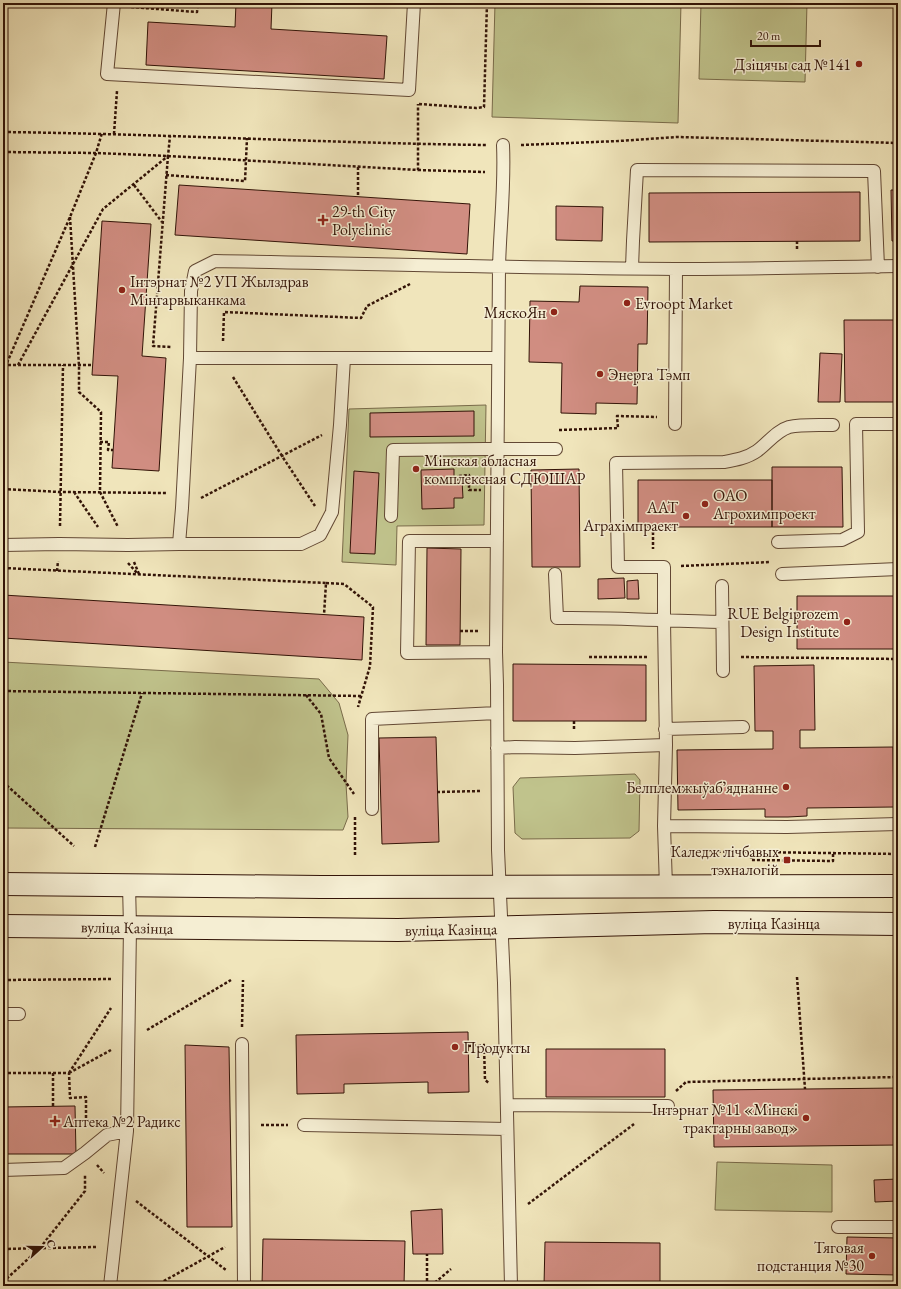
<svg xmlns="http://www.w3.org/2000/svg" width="901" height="1289" font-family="'EB Garamond',serif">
	<rect width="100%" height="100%" fill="#f0e5bb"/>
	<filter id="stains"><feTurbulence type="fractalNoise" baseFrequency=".005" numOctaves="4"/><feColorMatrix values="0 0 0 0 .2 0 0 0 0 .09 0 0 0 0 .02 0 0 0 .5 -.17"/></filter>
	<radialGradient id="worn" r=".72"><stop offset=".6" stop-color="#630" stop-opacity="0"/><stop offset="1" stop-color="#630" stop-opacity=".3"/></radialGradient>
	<path fill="#c0c38c" stroke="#796b4a" d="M495 3H681L678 123 492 117Z
		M701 3H807L805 82 699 79Z
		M486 405 484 525 397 526 396 565 342 562 349 409Z
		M3 662 319 679 339 703 348 735 346 784 348 817 343 830 3 828Z
		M635 774 640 780 639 831 630 838 522 839 515 833 513 787 520 778Z
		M717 1162 832 1165V1212L715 1210Z"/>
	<path fill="#d08d81" stroke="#321307" d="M236 3H272L271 29 387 36 384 79 146 65 148 22 235 27Z
		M179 185 470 204 467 254 175 235Z
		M891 190H898V241H892Z
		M860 192V241L649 242V193Z
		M556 206 603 207 602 241 556 240Z
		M102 221 151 224 142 356 166 358 159 471 112 468 118 376 92 375Z
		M580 286 648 287 647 344H638L637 404 596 403V414L561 413 562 363 529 362 530 301 579 302Z
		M844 320H898V402H845Z
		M820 353 842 354 840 402H818Z
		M474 411V436L370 437V413Z
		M772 467H842L843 527H772Z
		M454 469V480H462L463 498H454V508L422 509 421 470Z
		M579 469 580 567H532L531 470Z
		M354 471 379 473 375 554 350 553Z
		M638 480H772V527H638Z
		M427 548 461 549 460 645H426Z
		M624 578 625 598 598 599V579Z
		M638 580 639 599H627V581Z
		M3 595 364 617 362 660 3 638Z
		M797 596H898V649H797Z
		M513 664 646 665V721H513Z
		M814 665 815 730H800V748L893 747 894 807 807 808V816L788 817H765V809L678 810 677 750 773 749V731H755L754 666Z
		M436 737 439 842 382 844 379 738Z
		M468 1032 469 1092 428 1093V1082L344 1084V1093L297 1094 296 1035Z
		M185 1045 229 1047 232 1227H187Z
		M546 1049H665V1097H546Z
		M898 1088V1145L714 1147 713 1090Z
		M75 1106 76 1154H3V1107Z
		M898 1179V1201L875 1202 874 1180Z
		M442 1209 443 1254H413L411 1211Z
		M847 1237 898 1238V1275L846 1274Z
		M263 1239 405 1241 404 1286H262Z
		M545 1242 660 1243V1286H544Z"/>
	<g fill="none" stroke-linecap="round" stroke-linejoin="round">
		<g stroke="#624834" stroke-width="14">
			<path id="service" d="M114 3 107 74 409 90 414 3
				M503 145C505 186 500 227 499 267L496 652 497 685 498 850 504 983 511 1286
				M632 268 633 241 637 170 874 171 878 267
				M190 358H498
				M675 424 676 269
				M391 516 393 450 485 449H556
				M778 542 842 540 858 532 856 424H898
				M179 544 182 508 190 358 191 291 195 271 215 261C368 264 522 268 675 269 749 269 824 267 898 266
				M3 545 59 544 128 545 179 544H301L320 535 332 512 340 425 344 358
				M555 574 557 618C612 617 667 621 722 622
				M782 574 898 569
				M722 586 723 671
				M496 652 407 653 409 541H497
				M665 729 743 727
				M497 748 515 747 575 748 666 745
				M372 809V719L497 713
				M664 826 787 827 898 824
				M666 887 664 826 666 745 664 621V567H618L616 463 724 462C735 460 747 458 757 451 768 443 776 431 789 427 801 424 821 425 833 425
				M3 1014H19
				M242 1044 244 1284 245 1286
				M507 1105 668 1106
				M304 1125 507 1129
				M3 1170 64 1168 85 1153 107 1135 127 1131
				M838 1227H898
				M110 1286 127 1131 130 927 129 885"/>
		</g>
		<g stroke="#321307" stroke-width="24">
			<path id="secondary" d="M3 884 321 887 898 886
				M3 926 398 930 714 922 898 924"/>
		</g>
		<path stroke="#321307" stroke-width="2.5" stroke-dasharray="3 2" stroke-linecap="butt" d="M131 7 197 12 198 3
			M419 104 476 108 484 107 487 3
			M3 132C164 134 325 143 486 145
			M114 134 117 91
			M521 145 619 141 677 137 898 143
			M3 152 96 153 168 156 418 170V104
			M168 156 153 346 172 347
			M358 167V197
			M418 170 485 172
			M166 175 245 181 247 138
			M134 185 162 222
			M70 217 79 366V392L101 412 100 492 118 527
			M797 241V251
			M223 341 224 312 361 318 367 306 410 284
			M3 365H93
			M18 365 103 209 168 156 170 136
			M3 372 70 217 96 153 102 133
			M233 377 282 456 315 506
			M559 430 618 428 617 416 657 417
			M100 442H109L108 450H113
			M459 480 458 476 469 475V490H481
			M3 489 60 492 166 493
			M74 492 98 527
			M201 498 322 435
			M60 526 63 365
			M653 527V549
			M134 562 139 574
			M128 563 137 573
			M681 566 770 562
			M3 568 326 583 324 615
			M57 571 58 561
			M326 583 344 584 373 607 370 666 358 707
			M460 631H479
			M589 657H648
			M741 657 898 659
			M3 691 361 696
			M306 695 321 714 329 758 354 794
			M574 721V731
			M3 782 74 846
			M437 792 481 791
			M95 847 142 693
			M683 851 898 854
			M752 851 751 860 833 861V852
			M355 855V815
			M797 977 805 1089
			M3 980 113 979
			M242 1027 243 980
			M147 1030 231 980
			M468 1046 485 1045
			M484 1046 485 1080 489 1083
			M3 1073H69L70 1098 86 1097V1130
			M69 1073 111 1050
			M69 1073 111 1008
			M676 1091 686 1082 804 1079 898 1077
			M53 1106V1073
			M261 1125H288
			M97 1165 104 1173
			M136 1201 226 1270
			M528 1204 634 1124
			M3 1249 96 1247
			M3 1282 40 1248 85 1191V1175
			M155 1286 225 1247
			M427 1286V1254
			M431 1286 451 1269"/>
		<use href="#service" stroke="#f5eed3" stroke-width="12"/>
		<use href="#secondary" stroke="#f5eed3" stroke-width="22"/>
	</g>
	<g fill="#8f2418" stroke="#f5eed3" stroke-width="1.5">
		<circle cx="859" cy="64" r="4"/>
		<path d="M321 214h4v4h4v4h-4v4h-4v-4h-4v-4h4z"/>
		<circle cx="122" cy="290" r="4"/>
		<circle cx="627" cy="303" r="4"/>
		<circle cx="554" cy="312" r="4"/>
		<circle cx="600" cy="374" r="4"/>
		<circle cx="416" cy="469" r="4"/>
		<circle cx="705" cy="504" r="4"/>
		<circle cx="686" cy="516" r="4"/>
		<circle cx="847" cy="622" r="4"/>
		<circle cx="786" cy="787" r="4"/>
		<rect x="783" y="856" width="8" height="8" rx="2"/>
		<circle cx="455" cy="1047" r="4"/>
		<circle cx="806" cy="1118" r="4"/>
		<path d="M53 1115h4v4h4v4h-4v4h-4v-4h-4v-4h4z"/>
		<circle cx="872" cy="1256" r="4"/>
	</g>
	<g text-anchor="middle" stroke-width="3" stroke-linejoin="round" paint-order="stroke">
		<g font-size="16" fill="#321307" stroke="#f5eed3" text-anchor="end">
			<text x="851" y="70">Дзіцячы сад №141</text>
			<text x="332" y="217" text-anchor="start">29-th City<tspan x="332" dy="18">Polyclinic</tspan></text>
			<text x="130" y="287" text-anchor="start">Інтэрнат №2 УП Жылздрав<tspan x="130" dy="18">Мінгарвыканкама</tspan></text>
			<text x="635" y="309" text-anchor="start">Evroopt Market</text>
			<text x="546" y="318">МяскоЯн</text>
			<text x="608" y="380" text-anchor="start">Энерга Тэмп</text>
			<text x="424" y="466" text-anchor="start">Мінская абласная<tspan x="424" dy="18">комплексная СДЮШАР</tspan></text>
			<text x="713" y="501" text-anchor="start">ОАО<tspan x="713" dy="18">Агрохимпроект</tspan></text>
			<text x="678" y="513">ААТ<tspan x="678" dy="18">Аграхімпраект</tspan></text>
			<text x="839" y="619">RUE Belgiprozem<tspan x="839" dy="18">Design Institute</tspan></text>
			<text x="778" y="793">Белплемжыўабʼяднанне</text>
			<text x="779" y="857">Каледж лічбавых<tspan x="779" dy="18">тэхналогій</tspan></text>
			<text x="463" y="1053" text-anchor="start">Продукты</text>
			<text x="798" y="1115">Інтэрнат №11 «Мінскі<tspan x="798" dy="18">трактарны завод»</tspan></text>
			<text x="63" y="1127" text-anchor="start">Аптека №2 Радикс</text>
			<text x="864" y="1253">Тяговая<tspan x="864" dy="18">подстанция №30</tspan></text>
		</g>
		<g font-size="16" fill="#321307" stroke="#f5eed3">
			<text x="774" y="929">вуліца Казінца</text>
			<text transform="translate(127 927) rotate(1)" y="6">вуліца Казінца</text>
			<text transform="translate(451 929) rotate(-1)" y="6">вуліца Казінца</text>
		</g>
	</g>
	<rect width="901" height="1289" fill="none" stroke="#f0e5bb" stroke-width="16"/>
	<rect x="4" y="4" width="893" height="1281" fill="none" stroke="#321307" stroke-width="2"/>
	<rect x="8" y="8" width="885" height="1273" fill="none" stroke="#321307"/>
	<g transform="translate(42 1247) rotate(69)" stroke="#f5eed3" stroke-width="3" paint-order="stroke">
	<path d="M0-3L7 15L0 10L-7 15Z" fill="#321307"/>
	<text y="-6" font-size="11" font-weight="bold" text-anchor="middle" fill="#321307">С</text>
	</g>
	<path d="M751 40v6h69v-6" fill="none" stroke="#321307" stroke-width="2"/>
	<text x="757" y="40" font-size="12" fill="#321307" stroke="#f5eed3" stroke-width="3" paint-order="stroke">20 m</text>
	<rect width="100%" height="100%" filter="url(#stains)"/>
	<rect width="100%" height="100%" fill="url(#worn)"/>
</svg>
